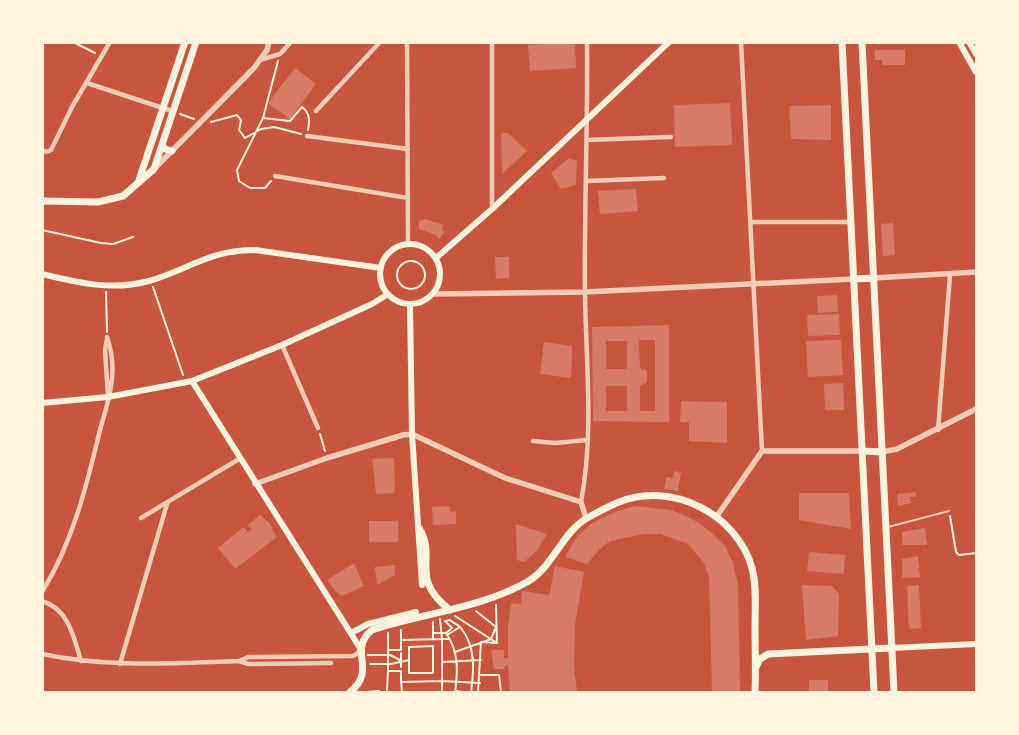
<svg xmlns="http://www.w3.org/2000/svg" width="1019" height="735" font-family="'Roboto Serif',serif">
	<rect width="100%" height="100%" fill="#c8553d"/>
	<path fill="#d67c66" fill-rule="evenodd" d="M575 42 576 68 530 71 528 45Z
		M875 50H905V65H882V60H875Z
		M295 68 316 84 290 119 268 103Z
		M730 103 732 145 675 147 674 105Z
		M831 105V140L791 139 789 106Z
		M501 133H508L527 151 502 174Z
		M569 158 577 161 576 185 561 189 551 173Z
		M636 189 638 211 600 214 598 191Z
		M425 219 444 225 442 229 445 232 439 239 436 235 419 229V221Z
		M893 223 895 255 883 256 881 224Z
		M495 257H509V278L496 279Z
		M837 295 838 312 818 313 817 296Z
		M839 314 840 335 808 336 807 315Z
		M669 325V422L593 421 592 327ZM639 340H655V411H640V386L647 382V371L640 368ZM606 341H627V369H606ZM606 386H627V411H606Z
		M841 340 843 375 808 377 806 341Z
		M544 342 572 346 571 378 540 374Z
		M843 383 844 410H825L824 384Z
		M681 401 727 402V443L689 441V422H680Z
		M387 458H394L395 493 376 494 372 459Z
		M674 471 681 473 678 491 664 489 666 477 673 478Z
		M916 492V497H909L912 503 898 506 897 494Z
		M799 493H849L851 529 799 520Z
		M450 506V512L456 511V524L433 525 432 507Z
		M635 506 672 510 696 521 712 533 725 546 733 563 738 585 740 692H712L709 577 704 563 688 544 660 534H644L610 541 600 549 587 564 565 557 577 537 592 523 612 513Z
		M260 515 269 523 277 537 235 569 218 548 243 527 248 532 252 529 248 525Z
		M369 521H398V542H369Z
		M516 524 547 534 537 551 524 562 517 560Z
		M925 528 927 545H902V532Z
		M809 552 845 555 844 574 807 571Z
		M918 556 920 577 902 578V559Z
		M354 563 364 586 342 596 335 591 327 580Z
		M395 565V575L377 585 375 567Z
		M555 566 584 572 575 624 574 667 577 692H510L508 665 504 666V669H494L491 650H504V658H508V626L511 603 521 604 522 591 549 595Z
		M802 585 832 586 839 594 838 636 806 640Z
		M919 585 921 628 909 629 907 586Z
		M809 680H828V692H809Z"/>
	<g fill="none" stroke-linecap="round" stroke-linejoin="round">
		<path stroke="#fff3e0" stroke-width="2" d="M75 43 95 53
			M180 114 194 119
			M263 118 290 121 302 107C310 113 310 121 308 130
			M211 122 237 115 241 120 239 130 245 138 261 129 274 127 301 134
			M271 181 265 188H250L239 181 237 170 263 118 278 61
			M42 230 101 243 113 244 133 237
			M397 275a14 14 0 1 1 28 0a14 14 0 1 1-28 0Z
			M153 287 183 375
			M106 292 107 332
			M320 434 325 451
			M950 516 956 552 959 555 976 553
			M455 616 497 643
			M440 619 442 639H449
			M433 622V639
			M401 630V640
			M433 633H446C459 652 458 671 455 692
			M446 633 452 628 445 621 450 620C454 624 458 624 461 628 476 647 474 670 471 692
			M447 635 460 627
			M442 639V681L401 682V671H388V650H401V640Z
			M433 646V673H409V647Z
			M388 650V633
			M455 652 491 639 496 627 476 611
			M401 653V667
			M368 655H390L400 660
			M442 662 481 660
			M370 664H391L409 660
			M481 675H499L501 692
			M401 682 402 691
			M387 690 388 671
			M456 691 462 692
			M366 692 379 691
			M442 692V681L480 683
			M478 692 481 642 497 643 496 605"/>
		<path stroke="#f1ccb7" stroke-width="2" d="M888 527 949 511"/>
		<path stroke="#f1ccb7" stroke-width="4.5" d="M407 42 408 244
			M741 42 762 451
			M260 60 280 54 291 42
			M87 83 172 111
			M316 111 380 42
			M307 136 408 149
			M586 140 671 137
			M42 150 46 152 51 150 72 107 110 42
			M275 176 408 198
			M586 181 664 178
			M492 209V42
			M750 222H850
			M107 339 105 350 108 396
			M282 345 318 428
			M938 430 950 275
			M533 441 555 443 587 440
			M581 502C594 435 586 362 585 294 584 210 588 126 587 42
			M141 518 239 459
			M42 592C72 544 86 488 99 434 103 418 109 402 111 386 114 370 112 352 107 337
			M42 601C69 609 74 638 81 661
			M42 654C108 668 173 663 239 661L248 664 331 663
			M239 661 248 657 353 656 358 653 360 648
			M120 664 167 504"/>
		<path stroke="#f1ccb7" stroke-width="5.5" d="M155 168 254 68 267 50 269 42
			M874 278 976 272
			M433 294 585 292 854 279
			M882 452 897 449 976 409
			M255 484 327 458 403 435 412 434 505 478 581 502 586 518
			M717 516 762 451H862"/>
		<path stroke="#fff3e0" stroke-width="6" d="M959 42 976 72
			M969 42 976 54
			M380 274a30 30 0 1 1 60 0a30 30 0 1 1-60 0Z
			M436 258 492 209 669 42
			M42 274C79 283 112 291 149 281 190 269 209 250 255 250L381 268
			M410 304 412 434 422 585
			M192 381 360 648
			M42 403 108 397 192 381 282 345 372 304 388 294
			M351 633 368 624 416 612
			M891 648 976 644"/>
		<path stroke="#fff3e0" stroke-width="7" d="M842 42 874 692
			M862 42 894 692
			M162 145 165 149 172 151
			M138 183 185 42
			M42 201 98 202 123 196 154 169 196 42
			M854 279 874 278
			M862 451 882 452
			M419 528C438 558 408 578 450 610
			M756 667 760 659 768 654 891 648
			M350 692C378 670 347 650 372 630 423 613 479 609 527 582 553 568 562 531 589 517 598 512 609 506 619 502 672 481 737 514 752 568 757 587 755 609 755 628 755 650 756 671 755 692"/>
	</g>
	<rect width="1019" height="735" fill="none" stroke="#fff3e0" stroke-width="88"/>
</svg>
